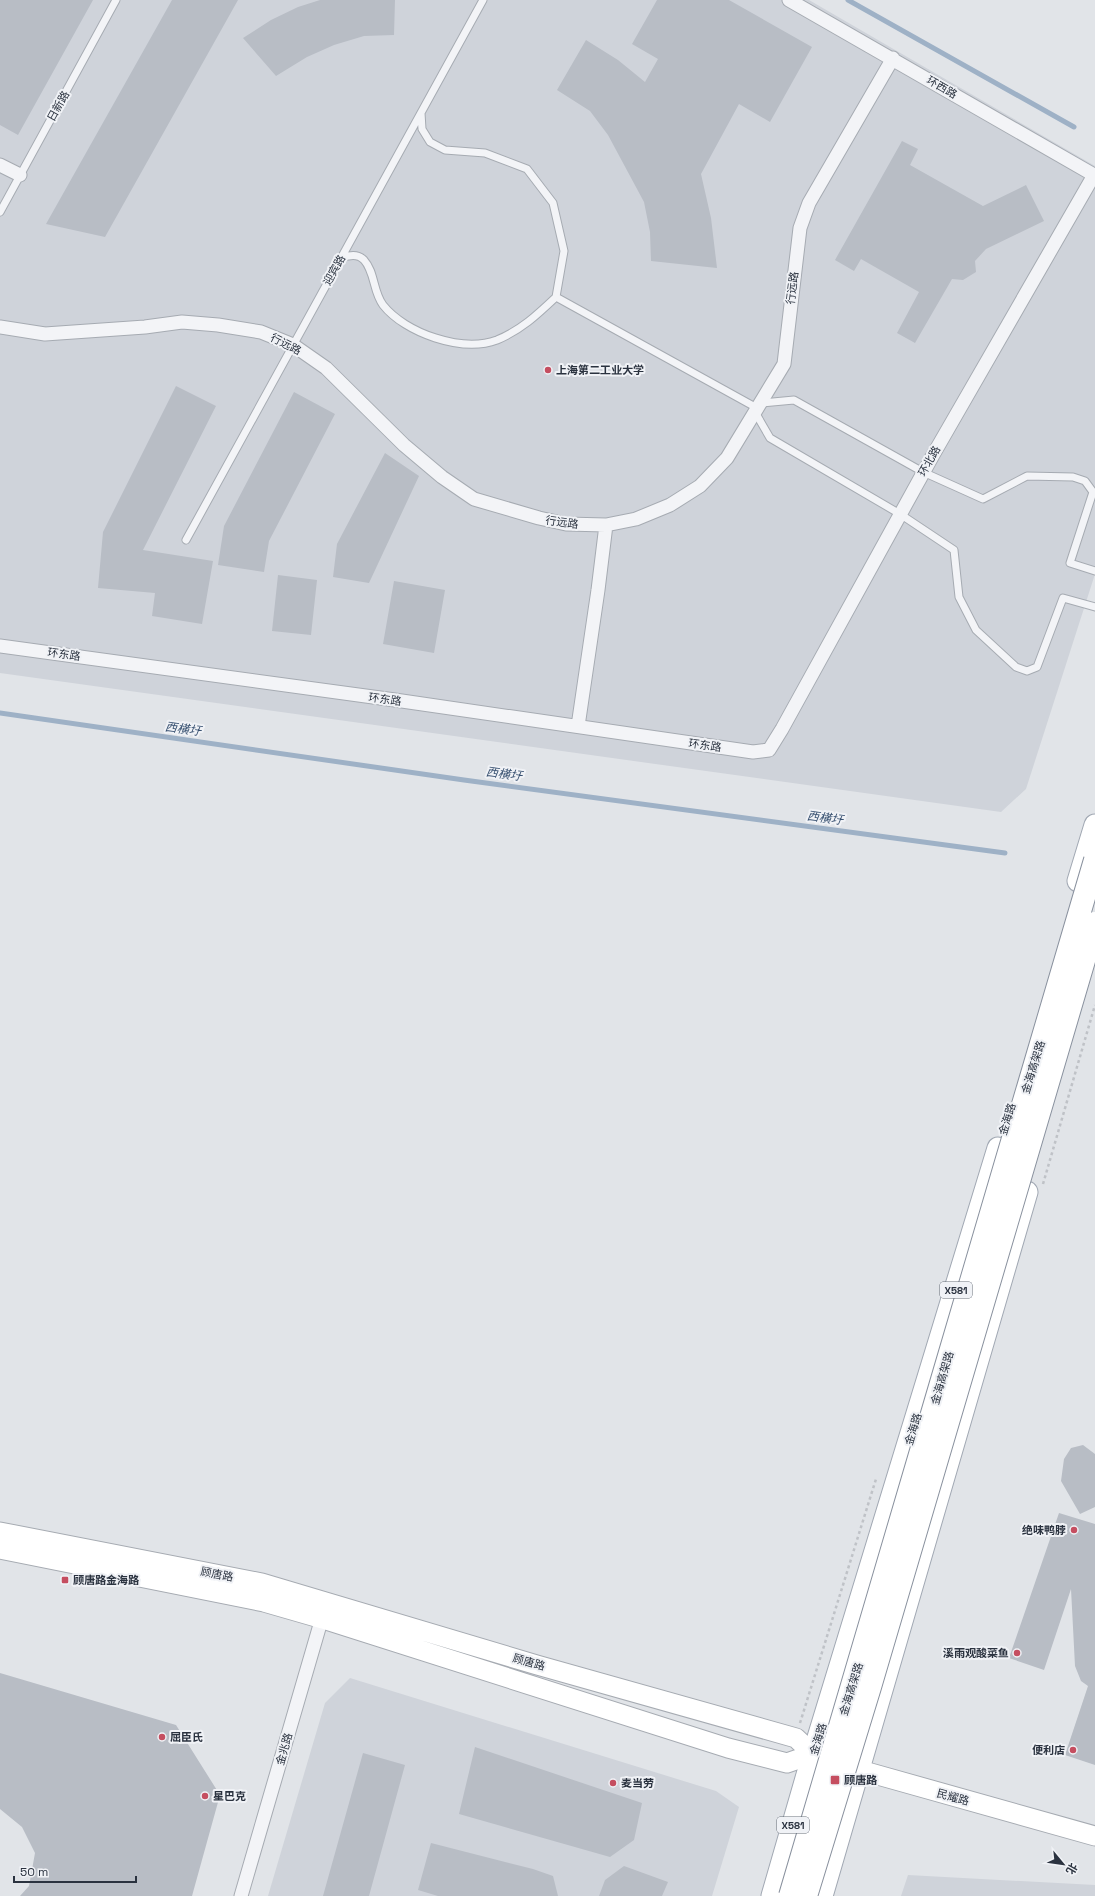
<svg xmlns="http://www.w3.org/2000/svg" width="1095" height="1896" font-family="'Space Grotesk','Noto Sans SC',sans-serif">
	<rect width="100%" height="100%" fill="#e1e4e8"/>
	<path fill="#cfd3da" d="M0 0H809L1095 166V574L1026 789 1001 812 0 673Z
		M350 1678 716 1791 739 1807 712 1896H268L325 1703Z
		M908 1875 1095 1885V1896H901Z"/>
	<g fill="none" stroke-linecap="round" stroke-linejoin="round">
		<path stroke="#9eb1c6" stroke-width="5" d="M848 0 1074 127
			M0 713 464 780 1005 853"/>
	</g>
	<path fill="#b8bdc5" d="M0 0H93L18 135 0 125Z
		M172 0H238L105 237 46 224Z
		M320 0H395L394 35 364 36 334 45 307 57 276 76 243 38 271 20 298 7Z
		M657 0H729L812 47 770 122 739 104 701 174 711 218 717 268 651 261 650 232 644 202 608 135 590 111 557 90 586 40 618 60 645 82 658 59 632 44Z
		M902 141 918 149 910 165 983 206 1026 185 1044 221 986 249 975 261 976 272 963 280 952 279 915 343 897 333 919 292 861 259 854 271 835 260Z
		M176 386 216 406 143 550 213 561 202 624 152 616 155 593 98 588 103 532Z
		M294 392 335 414 269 541 264 572 218 565 224 526Z
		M385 453 419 476 369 583 333 577 337 544Z
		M278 575 317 580 311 635 272 631Z
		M394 581 445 590 434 653 383 644Z
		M1083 1445 1095 1454V1507L1080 1514 1061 1481 1064 1459 1071 1448Z
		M1059 1513 1095 1524V1765L1065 1755 1088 1686 1081 1681 1075 1666 1071 1589 1044 1670 1009 1658Z
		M0 1673 176 1725 220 1795 192 1896H20L29 1886 35 1853 22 1827 0 1809Z
		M475 1747 642 1803 634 1840 610 1857 459 1814Z
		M363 1753 405 1765 369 1896H323Z
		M431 1843 533 1869 553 1876 558 1896H438L418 1890Z
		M624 1866 668 1882 662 1896H599L605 1880Z"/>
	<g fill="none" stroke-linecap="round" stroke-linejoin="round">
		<g stroke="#a6abb2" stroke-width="9">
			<path id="lane" d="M421 113 422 129 430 142 445 150 485 153 527 169 553 203 564 251 556 297 757 408
				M0 212 116 0
				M341 258C348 256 357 253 364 260 375 272 373 292 383 305 405 333 462 353 497 340 521 330 537 315 556 297
				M761 403 794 400 923 472 983 499 1027 476 1073 477 1085 481 1093 492 1070 563 1095 571
				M755 412 770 438 900 514 954 550 959 597 976 630 1016 667 1027 671 1037 667 1063 598 1095 607
				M186 540 483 0"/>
		</g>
		<g stroke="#a6abb2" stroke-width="15">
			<path id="street" d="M0 165 20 175
				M0 327 45 334 145 327 182 322 218 325 261 332 293 345 326 368 404 445 442 477 474 499 539 518 566 524 606 525 636 519 670 505 700 486 727 458 784 364 800 228 809 203 893 58
				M0 646 395 700 753 752 769 750 782 729 933 455 1094 175 789 0
				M578 726 598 590 606 525
				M241 1896 324 1611"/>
		</g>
		<g stroke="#a6abb2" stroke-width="21">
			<path id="secondary" d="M0 1532 262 1583 537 1665 796 1738 813 1754 860 1770 1095 1836
				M0 1549 264 1602 323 1619 728 1748 787 1763 813 1754"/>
		</g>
		<g stroke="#a1a8b3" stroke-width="23">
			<path id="primary" d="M1078 881 1095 825
				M772 1896 813 1754 998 1148
				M822 1896 1027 1192"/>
		</g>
		<path stroke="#bfc2c7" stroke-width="2.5" stroke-dasharray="3 3" stroke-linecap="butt" d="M1043 1184 1095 1005
			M800 1723 876 1479"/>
		<use href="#lane" stroke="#f3f4f7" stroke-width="7"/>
		<use href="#street" stroke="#f3f4f7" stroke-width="13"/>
		<use href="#secondary" stroke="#fff" stroke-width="19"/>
		<use href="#primary" stroke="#fff" stroke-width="21"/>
		<g stroke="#89919e" stroke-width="24" stroke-linecap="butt">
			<path id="highway-bridge" d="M790 1896C893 1551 992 1205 1095 860
				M806 1896 870 1687 1095 923"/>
		</g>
		<use href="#highway-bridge" stroke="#fff" stroke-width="22"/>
	</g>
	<g fill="#c54e60" stroke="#f0f2f6" stroke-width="1.5">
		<circle cx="548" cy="370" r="4"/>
		<circle cx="1074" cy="1530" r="4"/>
		<rect x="61" y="1576" width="8" height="8" rx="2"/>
		<circle cx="1017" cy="1653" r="4"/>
		<circle cx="162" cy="1737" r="4"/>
		<circle cx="1073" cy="1750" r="4"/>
		<rect x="830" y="1775" width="10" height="10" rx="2"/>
		<circle cx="613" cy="1783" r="4"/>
		<circle cx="205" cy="1796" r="4"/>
	</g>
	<g text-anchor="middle" stroke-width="4" stroke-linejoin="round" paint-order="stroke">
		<g fill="#f0f2f6" stroke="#656c76" stroke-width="1">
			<rect x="940" y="1282" width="32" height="16" rx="3"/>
			<rect x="777" y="1817" width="32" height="16" rx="3"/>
		</g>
		<g font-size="10" font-weight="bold" fill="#2a323f">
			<text x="956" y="1294">X581</text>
			<text x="793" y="1829">X581</text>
		</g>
		<g font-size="11" fill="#2a323f" stroke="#f0f2f6">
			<text transform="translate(942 87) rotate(30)" y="4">环西路</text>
			<text transform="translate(58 106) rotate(-61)" y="4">日新路</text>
			<text transform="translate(334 270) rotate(-61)" y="4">迎宾路</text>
			<text transform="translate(792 288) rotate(-83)" y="4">行远路</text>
			<text transform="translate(286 344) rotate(27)" y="4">行远路</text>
			<text transform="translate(929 461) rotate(-61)" y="4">环北路</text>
			<text transform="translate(562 522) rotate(8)" y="4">行远路</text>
			<text transform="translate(64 654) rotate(8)" y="4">环东路</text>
			<text transform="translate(385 699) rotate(8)" y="4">环东路</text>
			<text transform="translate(705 745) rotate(8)" y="4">环东路</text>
			<text transform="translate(1033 1067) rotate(-73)" y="4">金海高架路</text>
			<text transform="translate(1007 1119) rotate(-73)" y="4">金海路</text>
			<text transform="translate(942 1378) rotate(-74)" y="4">金海高架路</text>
			<text transform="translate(913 1429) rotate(-73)" y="4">金海路</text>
			<text transform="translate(217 1574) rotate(11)" y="4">顾唐路</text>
			<text transform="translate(529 1662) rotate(16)" y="4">顾唐路</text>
			<text transform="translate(851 1689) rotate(-73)" y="4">金海高架路</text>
			<text transform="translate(818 1739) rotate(-73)" y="4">金海路</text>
			<text transform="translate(284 1749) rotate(-74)" y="4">金兆路</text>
			<text transform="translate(953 1797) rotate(15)" y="4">民耀路</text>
		</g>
		<g font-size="11" font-weight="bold" fill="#2a323f" stroke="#f0f2f6" text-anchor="start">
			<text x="556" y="374">上海第二工业大学</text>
			<text x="1066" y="1534" text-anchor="end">绝味鸭脖</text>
			<text x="73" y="1584">顾唐路金海路</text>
			<text x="1009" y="1657" text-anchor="end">溪雨观酸菜鱼</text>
			<text x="170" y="1741">屈臣氏</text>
			<text x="1065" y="1754" text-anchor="end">便利店</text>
			<text x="844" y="1784">顾唐路</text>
			<text x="621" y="1787">麦当劳</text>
			<text x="213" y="1800">星巴克</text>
		</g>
		<g font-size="12" font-style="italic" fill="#375070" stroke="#f0f2f6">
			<text transform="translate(183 729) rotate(8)" y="4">西横圩</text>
			<text transform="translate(504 774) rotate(8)" y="4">西横圩</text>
			<text transform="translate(825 818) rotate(8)" y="4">西横圩</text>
		</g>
	</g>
	<g transform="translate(1063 1864) rotate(119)" stroke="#f0f2f6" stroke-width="3" paint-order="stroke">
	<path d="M0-3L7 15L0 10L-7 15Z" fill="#2a323f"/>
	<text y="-6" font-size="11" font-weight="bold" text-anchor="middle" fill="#2a323f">北</text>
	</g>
	<path d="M14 1876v6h122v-6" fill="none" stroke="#2a323f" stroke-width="2"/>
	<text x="20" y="1876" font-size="12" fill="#2a323f" stroke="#f0f2f6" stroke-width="3" paint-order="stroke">50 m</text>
</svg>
